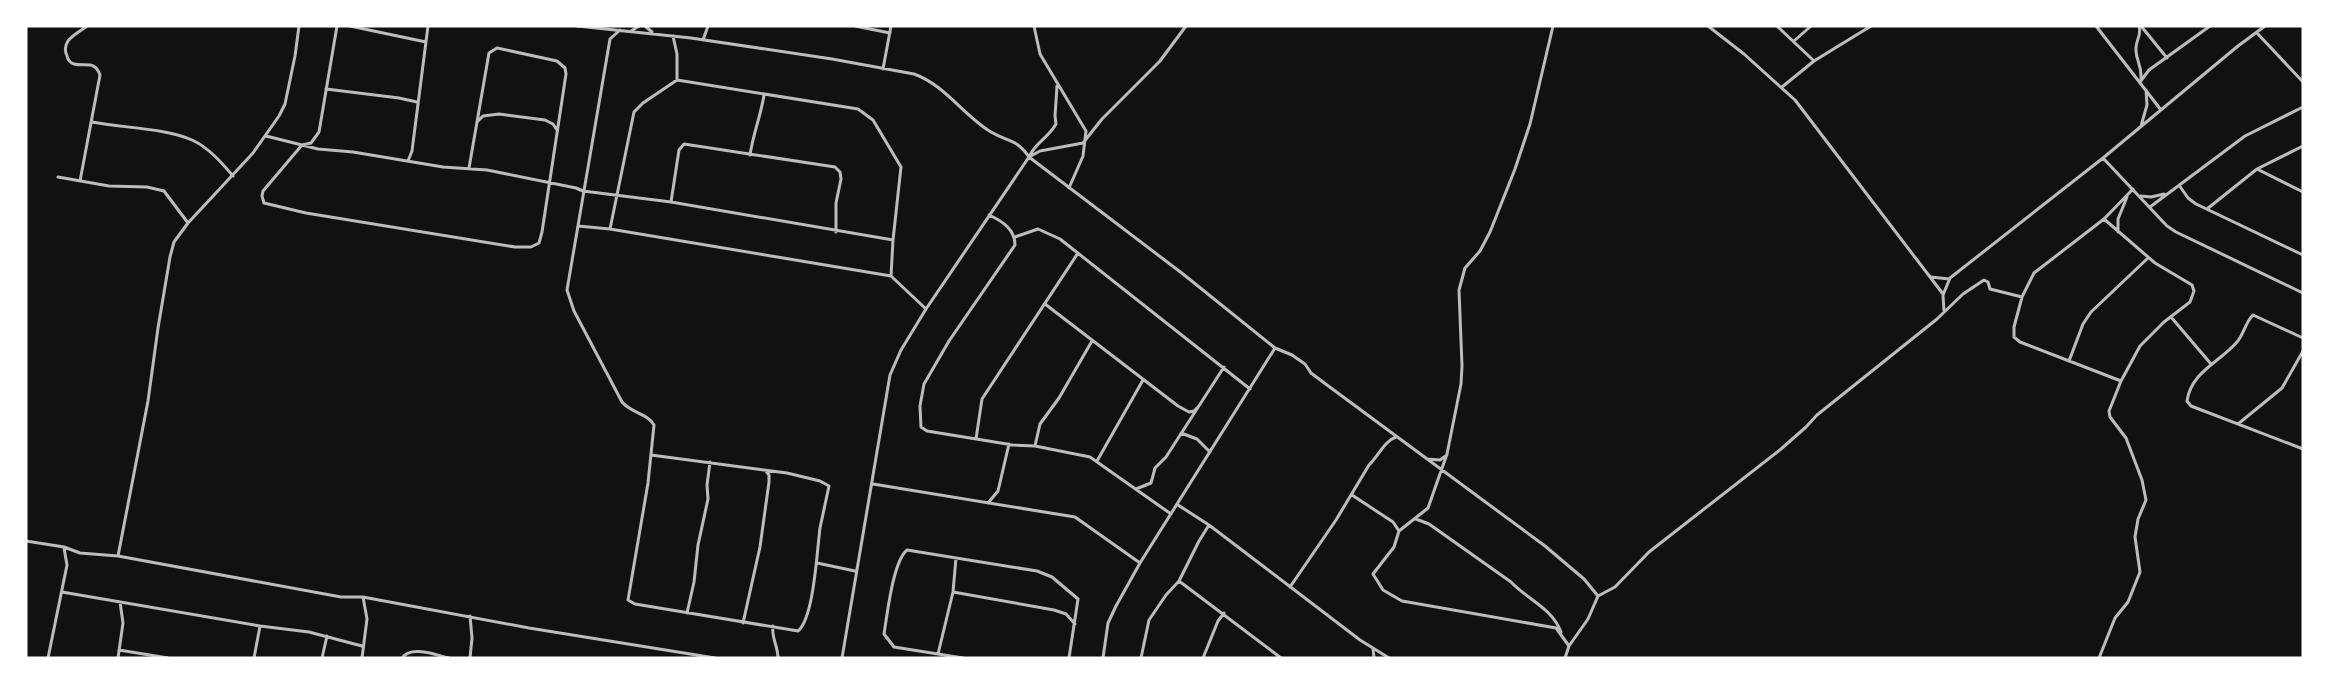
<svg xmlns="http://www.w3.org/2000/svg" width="2329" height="684" font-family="Signika,sans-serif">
	<rect width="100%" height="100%" fill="#111"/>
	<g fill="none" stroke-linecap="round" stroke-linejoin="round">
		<path stroke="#bcbcbc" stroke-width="3" d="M337 26 319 132 311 143 302 145 263 191 262 196 264 203 306 213 515 247H531L539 243 542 232 566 74 565 68 557 61 497 48 489 53 469 168
			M350 26 426 42
			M577 26 691 38 832 59 914 74C945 85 964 116 991 132 1008 142 1017 139 1029 157L926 309 901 350 890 375 842 658
			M645 26 652 32
			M855 26 890 33
			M1034 26 1040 54 1086 131 1083 156 1069 188
			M1708 26 1744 54 1795 100 1943 294
			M1777 26 1814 61
			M2096 26 2161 110
			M2139 26C2142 36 2135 41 2136 50 2136 61 2142 65 2141 79
			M2141 26 2167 58
			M620 30 610 39 567 290 574 311 622 402C631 413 647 413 654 425L648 483 628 600 635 604 798 631C814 618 817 550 820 528 823 514 826 500 829 486L820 481 787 473 651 455
			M631 31 639 26
			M2257 33 2303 82
			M673 36 677 54V80
			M703 40 708 26
			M1794 41 1811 26
			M883 69 891 26
			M2140 82 2149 70 2210 26
			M1782 87 1814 61 1871 26
			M326 89 399 98 417 102
			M478 121 483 116 499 114 545 120 553 124 557 130
			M92 122C122 128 165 128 192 140 208 147 222 163 233 176
			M2141 126 2147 105 2146 90
			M266 136 318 149 353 152 443 167 487 170 576 188 583 191 671 202 893 240
			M750 155C753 134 761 115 764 95
			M1029 157 1183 274 1275 348 1292 355 1305 364 1311 373 1327 385 1545 546 1584 579 1598 596
			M1029 157 1040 151 1083 143 1102 119 1160 61 1186 26
			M1029 157C1035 143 1049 137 1056 124L1055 116 1057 86
			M2103 158 2167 226 2176 232 2303 293
			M408 161 412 151 428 26
			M2257 169 2303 192
			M58 177 109 186 147 187 164 191 188 223
			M80 181 100 75C95 60 86 67 74 64 70 63 68 60 67 56 60 40 77 34 87 26
			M2179 185 2188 198 2196 204 2303 255
			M2141 196 2151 197 2164 194
			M671 202 679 150 684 144 835 167 840 172 841 179 836 203V232
			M2150 207 2245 136 2303 107
			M2207 209 2257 169 2303 146
			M989 215C1002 221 1015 229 1015 245L949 341 924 384 920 406 921 427 927 431 1013 445 1035 446 1090 457 1171 514
			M2104 219 2155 263 2187 282 2192 285 2194 291 2190 302 2164 322 2140 346 2121 381 2020 342 2014 337V327L2022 297 2034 273 2104 219 2133 189
			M578 226 610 229 891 276 926 309
			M610 229 634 112 643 103 677 80 858 109 873 120 901 167 893 240 891 276
			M2118 232V219L2127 197
			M1015 237 1038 229 1060 239 1250 389
			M1931 277 1949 279
			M1045 304 1178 406 1189 412 1194 411 1198 407
			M1944 311 1943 295 1950 278 2103 158 2238 46 2265 26
			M2171 317 2211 364
			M2303 338 2253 315C2245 323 2244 334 2237 342 2220 362 2191 372 2187 401L2191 406 2303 449
			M2069 361 2083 324 2091 312 2148 258
			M2238 424 2282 388 2303 351
			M1181 433 1197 439 1210 452
			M976 439 982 399 1078 253
			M1035 446 1040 424 1059 398 1092 341
			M1427 459 1440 460 1447 455
			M1097 461 1143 380
			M873 484 1075 517 1140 563
			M1136 489 1151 483 1155 468 1166 457 1224 367
			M1352 495 1393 522 1399 531 1394 547 1373 574 1383 590 1402 601 1556 628 1569 646
			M988 503 998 491 1009 444
			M1178 505 1209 525 1360 640 1389 658
			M1416 519 1429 524 1511 582C1528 600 1552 608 1561 632
			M1399 531 1428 508 1447 454 1461 384 1462 366 1459 290 1465 268 1480 251 1490 232 1515 169 1530 124 1553 26
			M26 541 64 547 80 553 118 556 341 597H363L529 628 715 658
			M118 556 148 401 158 328 170 257 174 242 188 223 253 153 279 116 285 104 295 56 299 26
			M817 563 855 571
			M1179 581 1281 658
			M1290 587 1336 520 1369 465C1378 457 1384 441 1396 437
			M62 592 260 626 309 632 362 646
			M953 592 1054 610 1066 614 1075 624
			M687 613 694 582 698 545 708 499 707 485 710 462
			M470 616 472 638 470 658
			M743 623 760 547 769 482V475L766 471
			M773 626C771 637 778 646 778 658
			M1373 649 1374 658
			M119 650 168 658
			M938 654 953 592 956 558
			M48 658 67 565 64 548
			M118 658 123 623 120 602
			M254 658 260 626
			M322 658 327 636
			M362 658 367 619 363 597
			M402 658C411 645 436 655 449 658
			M963 658 894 647 884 634C887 616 893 561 907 550L1037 571 1052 577 1078 599 1069 658
			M1103 658 1108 623 1116 606 1140 563 1275 348
			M1141 658 1149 620 1166 595 1179 581 1199 541 1209 525
			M1203 658 1218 621 1224 613
			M1565 658 1569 646 1588 619 1598 596 1615 587 1649 552 1781 449 1806 427 1817 415 1937 319 1963 294 1984 280 1988 282 1990 289 2022 297
			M2099 658 2115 618 2128 602 2140 572 2135 537 2138 519 2146 500 2142 480 2126 438 2110 417 2109 411 2121 381"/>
	</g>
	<rect width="2329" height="684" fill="none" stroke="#ffffff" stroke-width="55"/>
</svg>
